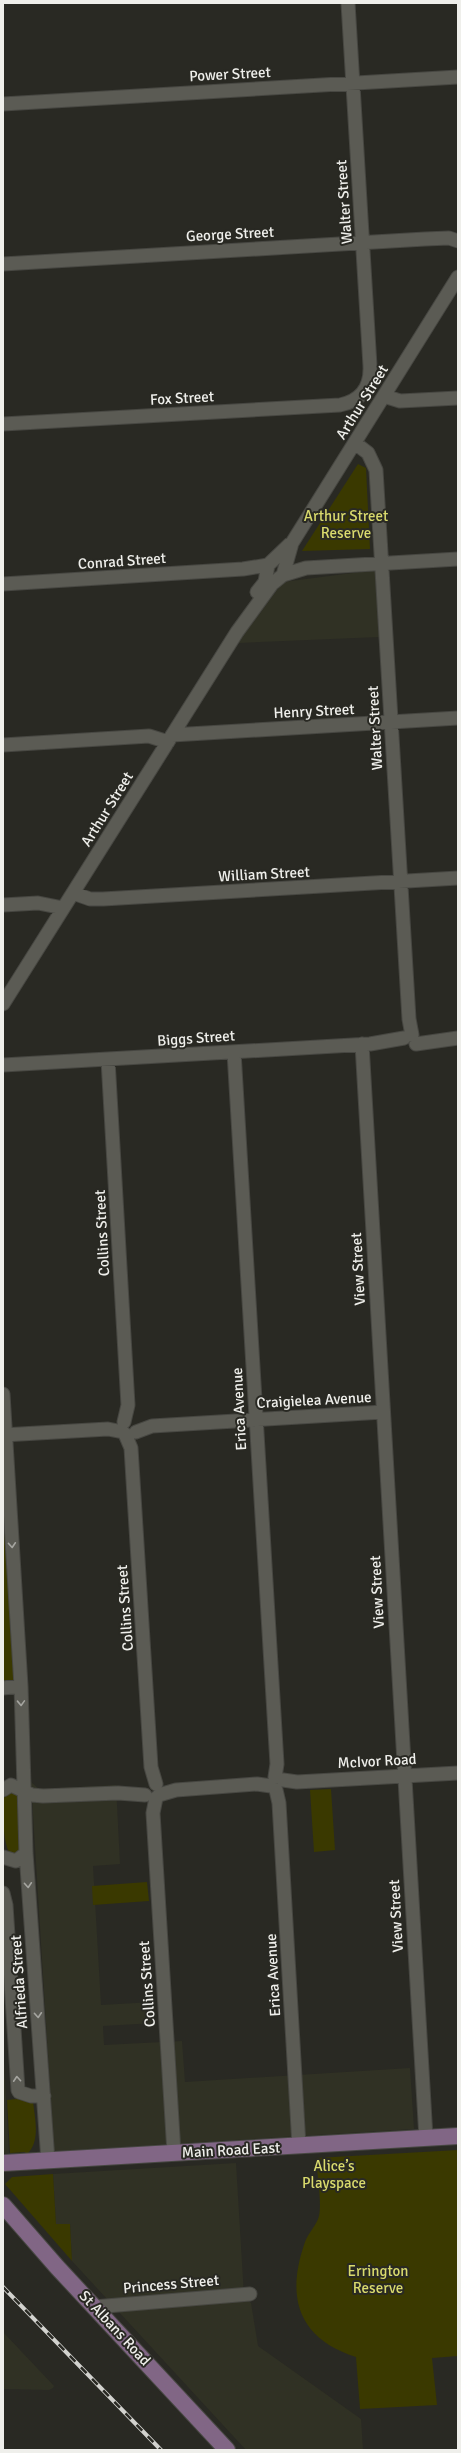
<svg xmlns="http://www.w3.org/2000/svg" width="461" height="2453" font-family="Signika,sans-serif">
	<rect width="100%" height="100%" fill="#292923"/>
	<path fill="#303124" d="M376 570 379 637 238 643 283 582Z
		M31 1782 39 1789 116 1785 120 1864 93 1866 101 2005 153 2002 155 2023 103 2026 104 2045 182 2041 185 2082 410 2068 414 2129 54 2151Z
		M3 2041 9 2153H3Z
		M236 2163 244 2296 251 2303 258 2346 361 2419 363 2450H246L72 2261 70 2224H56L53 2174Z
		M3 2332 54 2386 53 2388 49 2390 4 2389Z"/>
	<path fill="#3a3900" d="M358 464 366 468 370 549 302 551Z
		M4 1530 16 1681 3 1685V1531Z
		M331 1789 335 1850 314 1852 310 1790Z
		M10 1791 18 1794 23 1835 19 1854 11 1855C2 1844 3 1812 4 1798Z
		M147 1882 149 1901 93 1905 92 1886Z
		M26 2098 33 2102C35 2118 41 2143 26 2155L25 2152 10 2153 7 2100Z
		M458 2150V2356L432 2358 437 2405 360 2409 356 2357C299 2339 285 2298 305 2242 308 2233 317 2225 319 2216 322 2202 317 2173 316 2158Z
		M53 2174 56 2224H70L72 2261 5 2184 12 2177Z"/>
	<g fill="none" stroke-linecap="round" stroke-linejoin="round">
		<g stroke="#474742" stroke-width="15">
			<path id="minor" d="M3 104 458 77
				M3 264 425 239 449 238 458 241
				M384 396 400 401 458 398
				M3 424 340 405C361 401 371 387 370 366L348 3
				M355 443 368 453 376 470 409 1019 412 1035
				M283 575 306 568 458 559
				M3 584 243 569 268 565
				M257 592 265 582 268 565 290 544
				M172 735 458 718
				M3 745 149 736 168 742
				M73 893 90 899H103L458 878
				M3 905 38 903 63 908
				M3 1004 237 632 272 584 283 575 292 543 458 277
				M362 1044 426 2138
				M416 1044 458 1038
				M234 1052 277 1764 275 1777
				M108 1060 128 1405 124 1422
				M3 1065 370 1044 404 1038
				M3 1394 21 1686 26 1853 48 2161
				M136 1432 152 1426 383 1412
				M125 1434 131 1448 151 1767 156 1784
				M3 1435 108 1429 123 1432
				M3 1688 21 1686
				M283 1780 297 1782 458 1773
				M3 1790 11 1785 32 1795 43 1796 118 1793 145 1795
				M276 1790 279 1803 299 2146
				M159 1795 176 1790 257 1784 271 1786
				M156 1798 153 1813 174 2153
				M3 1857 16 1861 26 1853
				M3 1893 6 1905 18 2090 19 2092 31 2096H44
				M94 2307 250 2294"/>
		</g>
		<g stroke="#474742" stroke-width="18">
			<path id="major" d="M3 2163 458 2136
				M3 2205 57 2267 227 2450"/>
		</g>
		<use href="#minor" stroke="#5b5b54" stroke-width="13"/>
		<use href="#major" stroke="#816685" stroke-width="16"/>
		<g stroke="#d2d2ce" stroke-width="4">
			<path id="rail" d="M3 2287 161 2450"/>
		</g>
		<use href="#rail" stroke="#292923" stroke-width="2.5" stroke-dasharray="8" stroke-linecap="butt"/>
	</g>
	<defs><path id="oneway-chevron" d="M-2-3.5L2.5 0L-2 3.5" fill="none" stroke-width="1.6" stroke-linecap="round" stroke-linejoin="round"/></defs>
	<g stroke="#a5a5a0">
		<use href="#oneway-chevron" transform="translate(12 1545) rotate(86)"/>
		<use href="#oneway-chevron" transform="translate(21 1703) rotate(88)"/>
		<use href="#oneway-chevron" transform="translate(28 1885) rotate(86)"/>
		<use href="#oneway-chevron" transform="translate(38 2015) rotate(86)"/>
		<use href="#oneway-chevron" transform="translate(17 2079) rotate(-94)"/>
	</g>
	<g text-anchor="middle" stroke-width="4" stroke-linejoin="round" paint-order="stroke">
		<g font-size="15" fill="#efefeb" stroke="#292923">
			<text transform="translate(230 74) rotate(-3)" y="5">Power Street</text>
			<text transform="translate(344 202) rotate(-94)" y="5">Walter Street</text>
			<text transform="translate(230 234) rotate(-3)" y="5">George Street</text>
			<text transform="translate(182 398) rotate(-3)" y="5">Fox Street</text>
			<text transform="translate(362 402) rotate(-58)" y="5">Arthur Street</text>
			<text transform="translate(122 561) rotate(-4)" y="5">Conrad Street</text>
			<text transform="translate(314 711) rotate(-3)" y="5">Henry Street</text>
			<text transform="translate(375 728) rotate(-93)" y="5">Walter Street</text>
			<text transform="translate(107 809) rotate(-58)" y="5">Arthur Street</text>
			<text transform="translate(264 874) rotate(-3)" y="5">William Street</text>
			<text transform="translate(196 1038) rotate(-4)" y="5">Biggs Street</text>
			<text transform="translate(102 1233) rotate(-93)" y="5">Collins Street</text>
			<text transform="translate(358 1269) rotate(-93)" y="5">View Street</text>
			<text transform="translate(314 1400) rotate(-3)" y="5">Craigielea Avenue</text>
			<text transform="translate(239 1409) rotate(-93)" y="5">Erica Avenue</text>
			<text transform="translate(377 1592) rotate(-93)" y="5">View Street</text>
			<text transform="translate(125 1608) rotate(-94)" y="5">Collins Street</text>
			<text transform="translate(377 1761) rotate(-3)" y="5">McIvor Road</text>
			<text transform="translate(396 1916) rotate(-93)" y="5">View Street</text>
			<text transform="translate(273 1975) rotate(-93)" y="5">Erica Avenue</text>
			<text transform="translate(19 1982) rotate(-94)" y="5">Alfrieda Street</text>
			<text transform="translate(147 1984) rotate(-94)" y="5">Collins Street</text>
			<text transform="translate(231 2150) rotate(-3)" y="5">Main Road East</text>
			<text transform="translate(171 2284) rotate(-5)" y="5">Princess Street</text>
			<text transform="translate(115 2328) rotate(47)" y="5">St Albans Road</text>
		</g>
		<g font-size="15" fill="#d9da6d" stroke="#292923">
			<text x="346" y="521">Arthur Street<tspan x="346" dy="17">Reserve</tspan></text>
			<text x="334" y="2171">Alice’s<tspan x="334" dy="17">Playspace</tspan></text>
			<text x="378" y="2276">Errington<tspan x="378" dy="17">Reserve</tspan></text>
		</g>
	</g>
	<rect width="461" height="2453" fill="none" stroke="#efefeb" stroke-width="8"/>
</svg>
